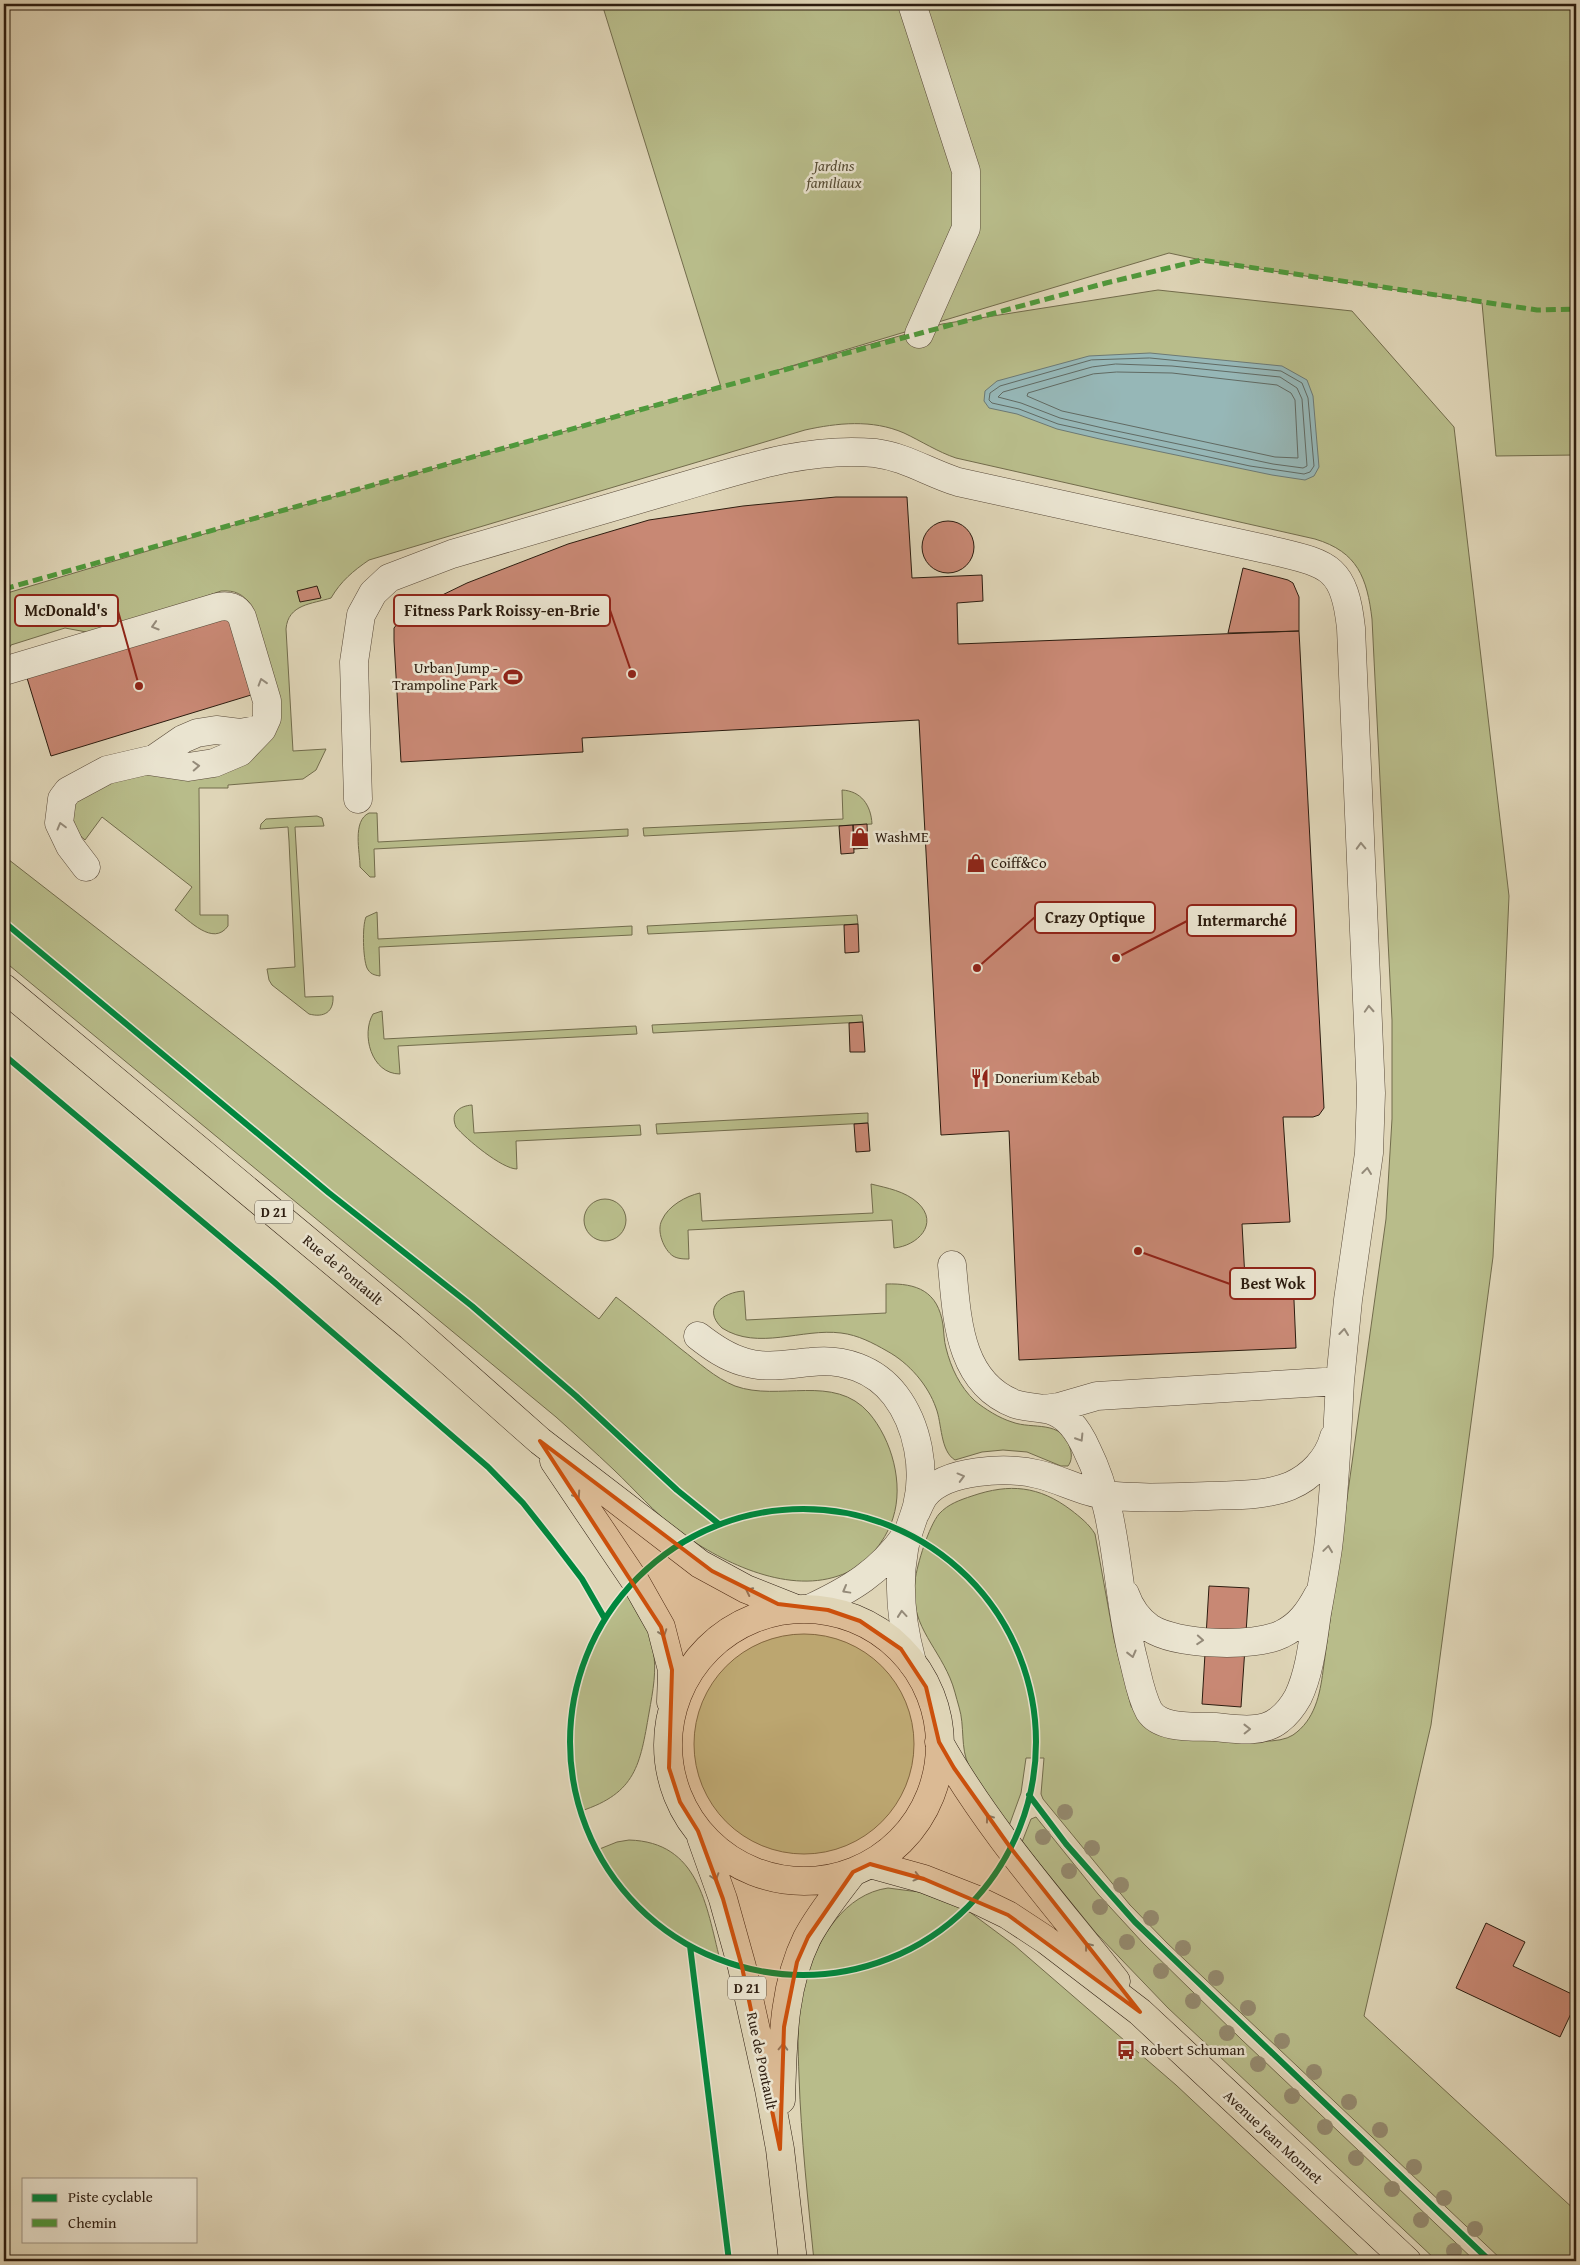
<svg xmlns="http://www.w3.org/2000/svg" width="1580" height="2265" font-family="'Gentium Book Plus',serif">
	<rect width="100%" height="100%" fill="#dfd5b7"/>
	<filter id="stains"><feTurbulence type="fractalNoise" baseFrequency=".004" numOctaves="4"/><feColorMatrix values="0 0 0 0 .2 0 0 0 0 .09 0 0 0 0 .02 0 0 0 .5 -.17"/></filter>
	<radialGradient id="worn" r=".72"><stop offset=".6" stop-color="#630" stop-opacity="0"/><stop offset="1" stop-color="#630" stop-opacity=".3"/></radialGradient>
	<path fill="#b8bc8a" stroke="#726c4c" d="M602 4H1576V455L1496 456 1482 303 1201 260 1169 253 768 373 942 324 1158 290 1352 311 1454 427 1509 896 1493 1257 1431 1725 1364 2016 1576 2211V2261H1503L1167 1943 1130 1905 1043 1799 1041 1794 1044 1758H1026L1021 1793 1009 1826C996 1807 979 1787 969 1766 960 1748 965 1726 959 1707 956 1697 954 1687 950 1678 935 1643 909 1623 915 1581 917 1564 929 1526 939 1514 948 1504 960 1500 972 1496 1010 1483 1039 1486 1071 1510 1080 1517 1089 1524 1095 1534L1114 1639 1131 1706 1140 1721C1173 1727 1266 1753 1293 1735 1315 1720 1320 1694 1323 1671L1386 1219 1392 1119V1020L1372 619C1367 578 1358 552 1315 539L956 458C938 452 921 441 904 433 872 419 837 423 805 430L369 560C353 571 341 581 331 598 312 604 288 604 286 629L293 751 326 749 316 770 303 779 228 785V788H199L200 915H228V926C213 947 189 920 175 910L192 887 102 817 85 840C71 828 72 817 76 800L129 774H203L278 691 251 605C243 594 235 590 221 591L97 634 65 628 11 645 4 658V594L241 523 721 387Z
		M842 790C861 791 871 805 872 824L644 836 643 828 843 819Z
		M369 813H377L378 842 628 829V836L374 849 375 877H370L360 867C360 852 352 821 369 813Z
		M317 816 322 818 324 826 295 827 305 997 333 996C334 1012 324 1018 309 1014L272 985 269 980 267 969 295 967 289 841 288 827 260 829 261 824 266 819Z
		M4 856 599 1319 616 1297C638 1314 659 1331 681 1349 698 1362 715 1378 735 1386 779 1402 834 1373 869 1413 892 1440 904 1484 893 1518 885 1543 864 1568 838 1576 785 1594 719 1561 677 1530 654 1512 635 1490 614 1470 595 1452 575 1434 556 1417L4 961Z
		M377 912 378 939 632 926V935L379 947 380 976C374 975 370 974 367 968 363 959 362 926 366 917Z
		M857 915 858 924 648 934 647 926Z
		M382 1011 384 1039 636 1026 637 1034 398 1046 400 1074C371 1074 361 1034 373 1014Z
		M862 1015 863 1022 653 1033 652 1025Z
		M472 1105 474 1133 640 1125 641 1135 516 1141 517 1169C502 1169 466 1139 456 1127 450 1113 459 1106 472 1105Z
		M868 1113V1123L657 1134 656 1124Z
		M871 1184C887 1188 905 1191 918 1203 940 1224 917 1246 894 1248L892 1220 688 1230 689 1259C684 1259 678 1259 673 1256 664 1250 656 1231 662 1220 668 1206 686 1196 700 1193L702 1221 873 1213Z
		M584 1220a21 21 0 1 1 42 0a21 21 0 1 1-42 0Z
		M886 1284C917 1283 938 1291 943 1325 944 1333 944 1341 946 1348 951 1368 960 1387 975 1401 985 1409 999 1418 1012 1422 1033 1430 1062 1419 1070 1448 1072 1454 1072 1461 1068 1466H1061L1027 1452 1003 1450 982 1452 955 1460C940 1451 942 1423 936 1408 928 1385 909 1363 887 1351 873 1343 858 1335 841 1333 802 1328 758 1351 722 1328 701 1308 723 1292 744 1291L746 1320 886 1313Z
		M628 1589C638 1609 649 1627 653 1649 657 1671 653 1690 649 1713 640 1765 636 1793 581 1811 559 1729 574 1656 628 1589Z
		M694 1744a110 110 0 1 1 220 0a110 110 0 1 1-220 0Z
		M1036 1817 1098 1894 1144 1944 1242 2040 1475 2261H1437L1168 2008 1096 1933 1022 1842 1031 1819Z
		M629 1840C699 1842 706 1905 720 1960 667 1936 626 1902 597 1850L617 1842Z
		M888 1888 919 1892 967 1910 1014 1945 1176 2085 1364 2261H814C808 2200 801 2138 799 2076 798 2050 797 2022 800 1996 801 1989 805 1982 807 1975 819 1937 845 1894 888 1888Z"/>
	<path fill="#96b7b7" stroke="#6c7974" d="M1150 353 1282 366 1307 380 1313 396 1319 467 1314 476 1305 480 1272 475 1104 440 1057 429 1017 414 989 408 984 401 985 391 997 381 1089 356Z"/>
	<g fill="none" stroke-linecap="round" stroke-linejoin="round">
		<path stroke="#616a63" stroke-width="1" d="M1150 358 1281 371 1302 383 1308 398 1314 466 1310 472 1304 474 1250 466 1058 424 1019 409 992 403 989 400 990 393 1000 386 1091 360Z
			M1116 364 1172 366 1280 377 1297 388 1302 399 1307 466 1303 468 1273 464 1107 429 1060 418 1021 403 998 397 1003 392 1092 367Z
			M1117 372 1172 373 1277 385 1291 393 1295 400 1298 458 1275 457 1062 411 1027 396 1028 393 1093 374Z"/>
	</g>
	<path fill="#c88874" stroke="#2c1c0f" d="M836 497H907L912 578 982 575 983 601 957 603 958 644 1299 631 1324 1108 1319 1115 1313 1117H1283L1290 1222 1242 1224 1245 1279 1293 1277 1296 1348 1019 1360 1009 1131 941 1135 919 720 582 738 583 752 401 762 394 641V628L402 618 432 600 467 583 568 544 649 520 743 506Z
		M922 547a26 26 0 1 1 52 0a26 26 0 1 1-52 0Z
		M1243 568 1288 580 1293 583 1299 597V631L1228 633Z
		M317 586 321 598 300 602 297 591Z
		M1573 586H1576V601H1573Z
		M228 617 251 695 51 756 27 678Z
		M867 824 868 848 854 849 853 825Z
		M853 825 854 853 841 854 839 826Z
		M858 924 859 952 845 953 844 925Z
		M863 1022 865 1052H850L849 1023Z
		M868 1123 870 1151 856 1152 854 1124Z
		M1209 1586 1249 1588 1241 1707 1202 1704Z
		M1486 1923 1525 1942 1513 1966 1576 1996V2003L1560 2037 1456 1988Z"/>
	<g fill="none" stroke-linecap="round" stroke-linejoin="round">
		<g stroke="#594a39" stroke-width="29">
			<path id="minor" d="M912 4 966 171V228L919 334
				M4 671 218 607C228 605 237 607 242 617L267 701V718L262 729 240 752 214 763 188 767 148 761
				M358 799 354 662 361 615 373 593 389 578 452 554C522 534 593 513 664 492 732 473 803 446 875 453 906 457 929 473 958 482L1270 550C1327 564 1344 564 1351 628L1371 1093 1369 1153 1348 1300 1340 1381
				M86 867 70 846 59 823 62 799 68 791 107 770 154 759 183 739 197 733 216 730 240 733 262 729
				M952 1265C957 1317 958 1382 1015 1404 1027 1408 1039 1407 1050 1410 1068 1415 1080 1434 1087 1450 1120 1516 1115 1592 1134 1662 1138 1678 1141 1696 1149 1711 1161 1730 1196 1726 1215 1727 1235 1729 1262 1734 1279 1720 1287 1714 1293 1706 1298 1697 1310 1672 1313 1640 1317 1613 1321 1591 1325 1569 1328 1548 1335 1492 1337 1436 1340 1381L1097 1396 1059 1407 1044 1409
				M698 1336C712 1347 726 1357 744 1362 766 1369 788 1364 811 1362 843 1358 875 1369 895 1395 918 1425 926 1470 917 1506 913 1521 906 1535 904 1550 897 1588 902 1625 912 1662
				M916 1512C919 1506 921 1500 925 1495 946 1469 1007 1467 1037 1474 1060 1479 1082 1492 1105 1495 1139 1499 1174 1497 1208 1496 1235 1495 1265 1496 1290 1486 1311 1477 1328 1459 1334 1437
				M1125 1594C1130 1608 1137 1619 1150 1628 1176 1645 1254 1648 1282 1634 1299 1626 1309 1612 1318 1595
				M811 1608C851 1589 880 1572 906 1535"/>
		</g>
		<g stroke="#2c1c0f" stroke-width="29">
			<path id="major" d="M4 988 410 1326 540 1441 700 1564 746 1589 794 1608
				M554 1461 635 1581 661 1627 672 1670 671 1702
				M668 1745a136 136 0 1 1 272 0a136 136 0 1 1-272 0Z
				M939 1742C987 1828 1055 1904 1116 1981
				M701 1837 723 1899 742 1967 769 2089 780 2149 793 2261
				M870 1864 924 1879 975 1899 1008 1915 1046 1940 1140 2012 1407 2261
				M781 2100C783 2045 782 1989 807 1938 819 1915 837 1893 853 1872"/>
		</g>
		<use href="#minor" stroke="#eae4d0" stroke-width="28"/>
		<use href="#major" stroke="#dfd5b7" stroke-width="28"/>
		<path stroke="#4f9a3c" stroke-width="5" stroke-dasharray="10 5" stroke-linecap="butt" d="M4 589 721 387 1106 283 1201 260 1537 310 1576 309"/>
		<g stroke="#eae4d0" stroke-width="9">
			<path id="cycleway" d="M4 922 329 1193 472 1306 576 1396 677 1490 719 1524
				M4 1055 274 1282 488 1467 523 1503 553 1541 582 1579 605 1619
				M570 1742a233 233 0 1 1 466 0a233 233 0 1 1-466 0Z
				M1029 1795 1066 1844 1135 1922 1490 2261
				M690 1946 729 2261"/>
		</g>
		<use href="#cycleway" stroke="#00873e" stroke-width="6"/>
	</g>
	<g fill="#948a6f">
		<circle cx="1065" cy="1812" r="8"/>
		<circle cx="1043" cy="1837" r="8"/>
		<circle cx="1092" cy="1848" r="8"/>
		<circle cx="1069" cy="1871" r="8"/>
		<circle cx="1121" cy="1885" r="8"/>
		<circle cx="1100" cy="1907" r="8"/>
		<circle cx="1151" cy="1918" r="8"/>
		<circle cx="1127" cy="1942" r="8"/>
		<circle cx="1183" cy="1948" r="8"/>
		<circle cx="1161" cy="1971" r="8"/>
		<circle cx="1216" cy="1978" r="8"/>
		<circle cx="1193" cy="2001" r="8"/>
		<circle cx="1248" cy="2008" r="8"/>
		<circle cx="1227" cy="2033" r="8"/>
		<circle cx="1282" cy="2041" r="8"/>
		<circle cx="1258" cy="2064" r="8"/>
		<circle cx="1314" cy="2072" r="8"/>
		<circle cx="1292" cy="2096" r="8"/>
		<circle cx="1349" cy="2102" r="8"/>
		<circle cx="1325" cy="2127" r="8"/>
		<circle cx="1380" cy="2130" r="8"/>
		<circle cx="1356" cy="2158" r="8"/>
		<circle cx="1414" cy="2167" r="8"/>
		<circle cx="1392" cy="2189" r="8"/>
		<circle cx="1444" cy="2198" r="8"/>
		<circle cx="1421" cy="2220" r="8"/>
		<circle cx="1475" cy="2229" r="8"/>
		<circle cx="1454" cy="2251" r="8"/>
	</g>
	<defs><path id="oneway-chevron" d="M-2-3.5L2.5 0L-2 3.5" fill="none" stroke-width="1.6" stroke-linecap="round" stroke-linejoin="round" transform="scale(1.25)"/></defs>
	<g stroke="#948a79">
		<use href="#oneway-chevron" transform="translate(155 626) rotate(163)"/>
		<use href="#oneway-chevron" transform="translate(262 682) rotate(-107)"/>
		<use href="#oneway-chevron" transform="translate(196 766) rotate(-3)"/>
		<use href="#oneway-chevron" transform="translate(61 826) rotate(-105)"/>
		<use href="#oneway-chevron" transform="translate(1361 846) rotate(-92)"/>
		<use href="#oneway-chevron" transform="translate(1369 1009) rotate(-93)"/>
		<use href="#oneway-chevron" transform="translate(1367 1171) rotate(-83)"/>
		<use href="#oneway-chevron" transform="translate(1344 1332) rotate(-84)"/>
		<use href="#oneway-chevron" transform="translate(1080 1438) rotate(58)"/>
		<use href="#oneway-chevron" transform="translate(961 1477) rotate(-15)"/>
		<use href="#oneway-chevron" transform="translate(1328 1549) rotate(-82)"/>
		<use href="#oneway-chevron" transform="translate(846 1590) rotate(151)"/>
		<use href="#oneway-chevron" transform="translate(902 1614) rotate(-95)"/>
		<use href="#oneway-chevron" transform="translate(1200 1640) rotate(4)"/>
		<use href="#oneway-chevron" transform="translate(1132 1654) rotate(76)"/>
		<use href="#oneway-chevron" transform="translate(1247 1729) rotate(-1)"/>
	</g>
	<g stroke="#867863">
		<use href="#oneway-chevron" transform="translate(577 1495) rotate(56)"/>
		<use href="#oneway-chevron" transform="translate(749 1591) rotate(-154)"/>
		<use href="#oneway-chevron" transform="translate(663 1633) rotate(71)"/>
		<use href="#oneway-chevron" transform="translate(989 1818) rotate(-126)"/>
		<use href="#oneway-chevron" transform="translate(715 1877) rotate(72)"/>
		<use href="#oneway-chevron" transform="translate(917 1877) rotate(15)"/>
		<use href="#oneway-chevron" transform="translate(1088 1946) rotate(-128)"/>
		<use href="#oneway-chevron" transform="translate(783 2047) rotate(-88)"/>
	</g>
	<path fill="#cc500c" fill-opacity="0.2" stroke="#cc500c" stroke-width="4" stroke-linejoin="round" d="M540 1441 712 1571 778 1604 828 1610 860 1621 901 1649 926 1687 939 1742 954 1768 1010 1847 1140 2012 1008 1915 924 1879 870 1864 853 1872 808 1937 797 1962 784 2027 780 2149 742 1967 723 1899 698 1831 680 1802 669 1768 672 1670 661 1627Z"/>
	<defs>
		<g id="stadium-bare" transform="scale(1.5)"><path d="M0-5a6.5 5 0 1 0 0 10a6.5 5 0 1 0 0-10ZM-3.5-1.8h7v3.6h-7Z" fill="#8f2418" stroke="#eae4d0" stroke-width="2.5" paint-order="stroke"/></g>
		<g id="shop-bare" transform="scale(1.5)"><path d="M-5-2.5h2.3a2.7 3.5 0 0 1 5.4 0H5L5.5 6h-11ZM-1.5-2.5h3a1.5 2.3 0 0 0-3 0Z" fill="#8f2418" stroke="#eae4d0" stroke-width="2.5" paint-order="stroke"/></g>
		<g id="restaurant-bare" transform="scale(1.5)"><path d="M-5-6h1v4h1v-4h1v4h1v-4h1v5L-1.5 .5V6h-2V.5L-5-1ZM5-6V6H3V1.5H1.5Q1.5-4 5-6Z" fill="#8f2418" stroke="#eae4d0" stroke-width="2.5" paint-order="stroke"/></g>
		<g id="bus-bare" transform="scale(1.5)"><path d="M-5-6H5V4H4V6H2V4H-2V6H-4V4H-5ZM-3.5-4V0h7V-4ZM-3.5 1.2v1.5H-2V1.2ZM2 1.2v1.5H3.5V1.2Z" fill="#8f2418" stroke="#eae4d0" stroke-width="2.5" paint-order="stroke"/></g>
	</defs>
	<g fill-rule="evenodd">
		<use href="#stadium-bare" x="513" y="677"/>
		<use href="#shop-bare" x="860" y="837"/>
		<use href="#shop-bare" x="976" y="863"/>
		<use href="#restaurant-bare" x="980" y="1078"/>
		<use href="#bus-bare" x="1126" y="2050"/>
	</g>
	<g text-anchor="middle" stroke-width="5" stroke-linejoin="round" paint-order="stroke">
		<g fill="#eae4d0" stroke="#655849" stroke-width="1">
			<rect x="255" y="1200.5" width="38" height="23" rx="4"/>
			<rect x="728" y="1976.5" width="38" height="23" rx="4"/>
		</g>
		<g font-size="14" font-weight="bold" fill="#2c1c0f">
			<text x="274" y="1217">D 21</text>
			<text x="747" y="1993">D 21</text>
		</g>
		<g font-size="15" font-style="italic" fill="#564c34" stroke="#eae4d0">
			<text x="834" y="171">Jardins<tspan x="834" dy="17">familiaux</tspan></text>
		</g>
		<g font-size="15" fill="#2c1c0f" stroke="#eae4d0" text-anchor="start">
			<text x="498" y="673" text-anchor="end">Urban Jump -<tspan x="498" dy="17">Trampoline Park</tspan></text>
			<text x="875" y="842">WashME</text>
			<text x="991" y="868">Coiff&amp;Co</text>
			<text x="995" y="1083">Donerium Kebab</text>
			<text x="1141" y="2055">Robert Schuman</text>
		</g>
		<g font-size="15" fill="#2c1c0f" stroke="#eae4d0">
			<text transform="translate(343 1270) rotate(40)" y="5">Rue de Pontault</text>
			<text transform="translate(762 2061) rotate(78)" y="5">Rue de Pontault</text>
			<text transform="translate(1273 2137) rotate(43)" y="5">Avenue Jean Monnet</text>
		</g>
	</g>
	<path fill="none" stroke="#8f2418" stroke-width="2" d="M632 674L610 610M139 686L118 611M977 968L1035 917M1116 958L1187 921M1138 1251L1230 1284"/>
	<g fill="#8f2418" stroke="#eae4d0" stroke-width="2">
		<circle cx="632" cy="674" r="5"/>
		<circle cx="139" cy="686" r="5"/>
		<circle cx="977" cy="968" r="5"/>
		<circle cx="1116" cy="958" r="5"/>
		<circle cx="1138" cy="1251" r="5"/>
	</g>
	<g fill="#eae4d0" stroke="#8f2418" stroke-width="2">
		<rect x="394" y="595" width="216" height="31" rx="5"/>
		<rect x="15" y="595" width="103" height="31" rx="5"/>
		<rect x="1035" y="902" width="120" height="31" rx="5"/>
		<rect x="1187" y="905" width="109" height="31" rx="5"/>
		<rect x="1230" y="1268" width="85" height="31" rx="5"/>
	</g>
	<g font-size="16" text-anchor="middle" font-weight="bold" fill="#2c1c0f">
		<text x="502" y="616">Fitness Park Roissy-en-Brie</text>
		<text x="66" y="616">McDonald's</text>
		<text x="1095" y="923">Crazy Optique</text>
		<text x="1242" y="926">Intermarché</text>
		<text x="1273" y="1289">Best Wok</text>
	</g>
	<rect width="1580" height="2265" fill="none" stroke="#dfd5b7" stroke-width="20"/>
	<rect x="5" y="5" width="1570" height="2255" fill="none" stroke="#2c1c0f" stroke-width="2.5"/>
	<rect x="10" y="10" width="1560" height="2245" fill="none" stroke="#2c1c0f"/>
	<rect x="22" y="2178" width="175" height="65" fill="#eae4d0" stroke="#9e9483"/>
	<rect x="32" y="2194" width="25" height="8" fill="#00873e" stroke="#9e9483"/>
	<text x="68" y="2202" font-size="15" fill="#2c1c0f">Piste cyclable</text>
	<rect x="32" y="2219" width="25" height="8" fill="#4f9a3c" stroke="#9e9483"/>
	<text x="68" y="2228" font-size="15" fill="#2c1c0f">Chemin</text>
	<rect width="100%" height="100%" filter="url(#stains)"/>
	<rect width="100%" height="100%" fill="url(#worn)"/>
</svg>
